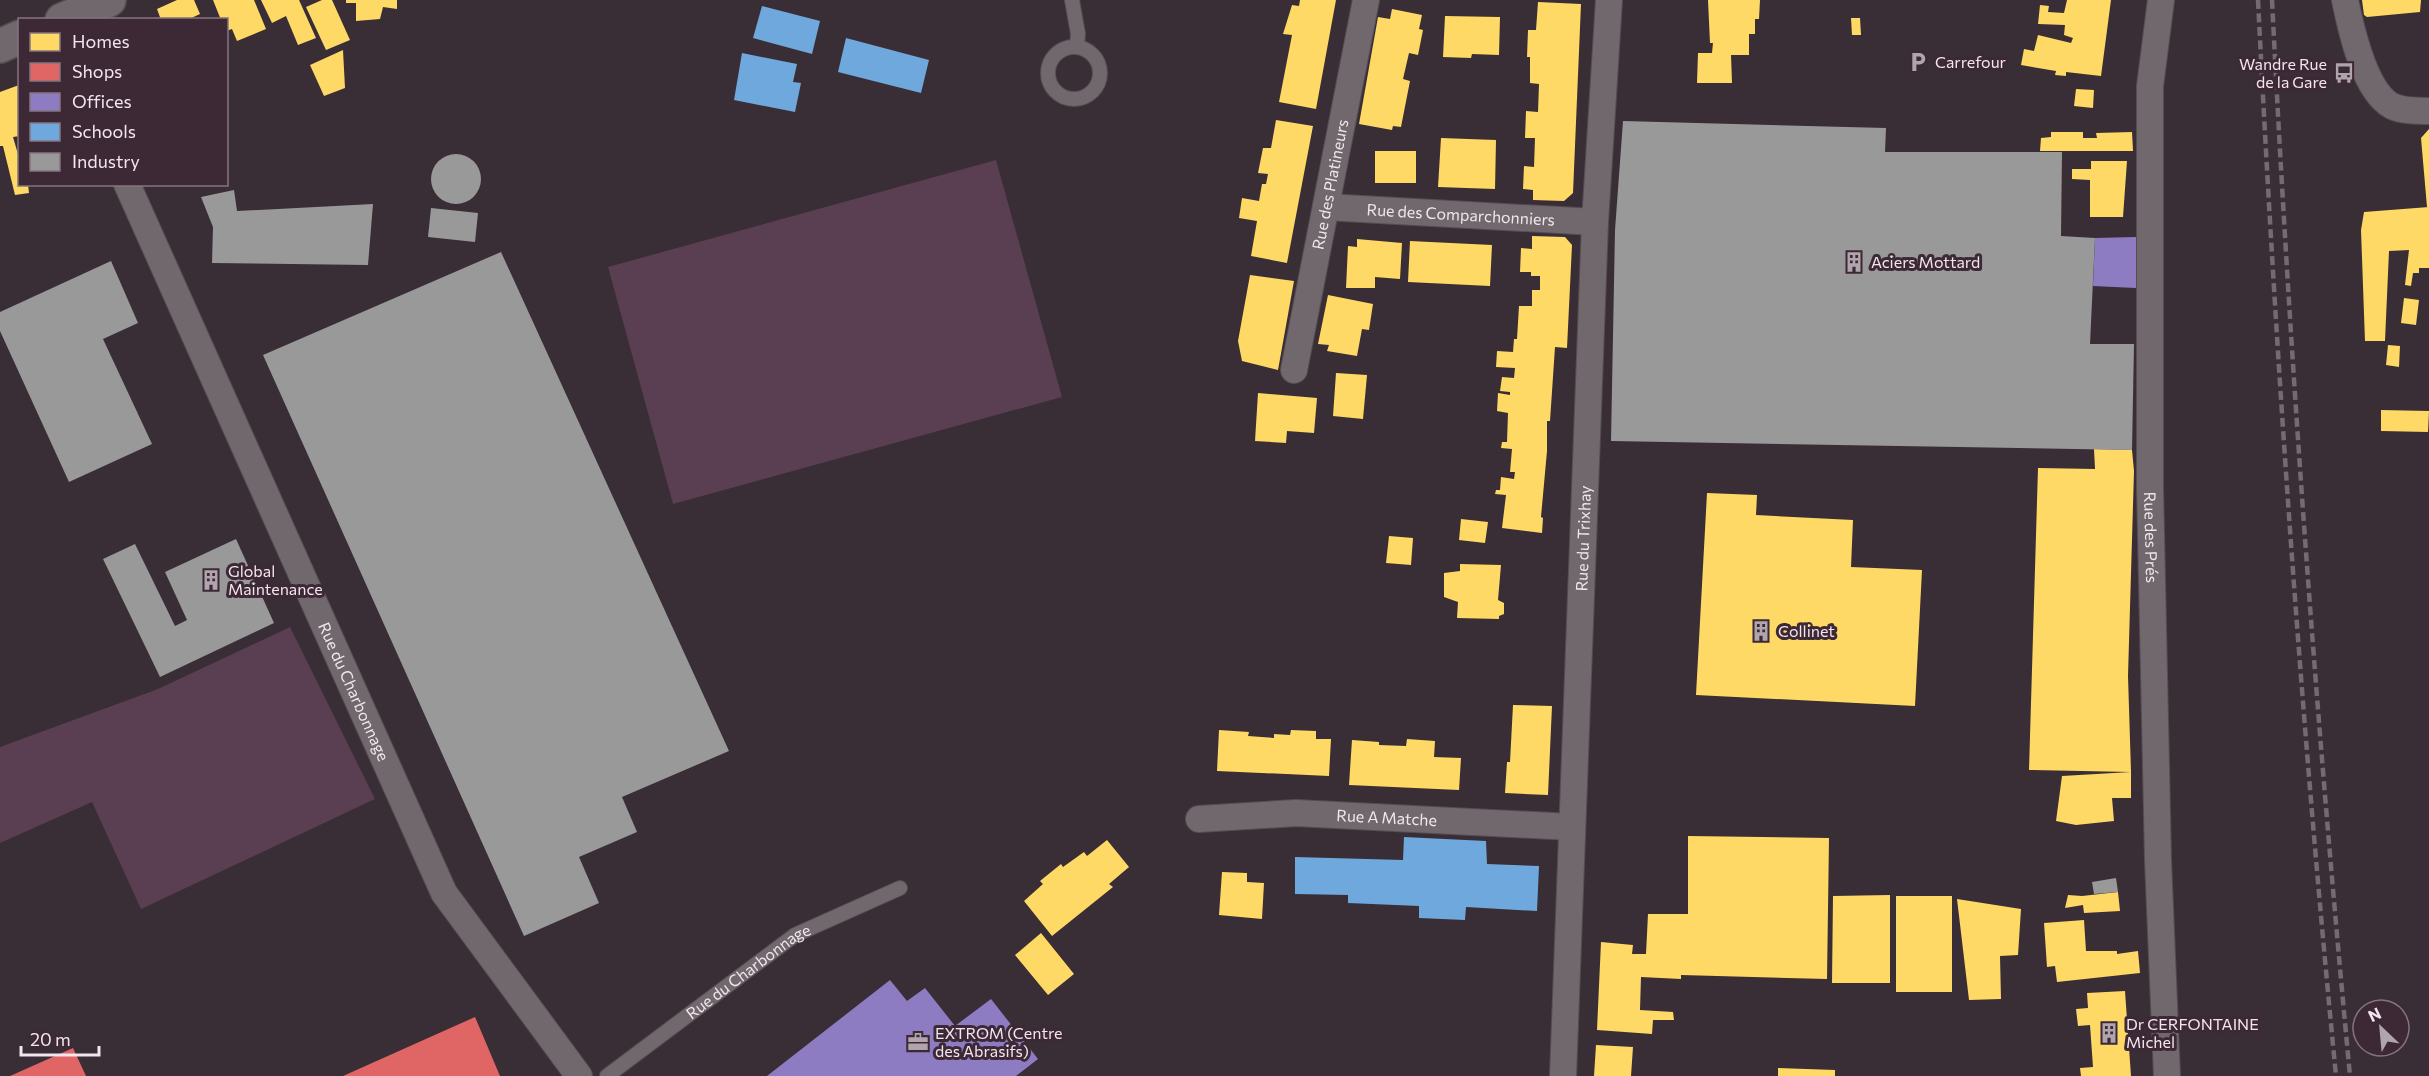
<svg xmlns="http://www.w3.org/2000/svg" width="2429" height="1076" font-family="Commissioner,sans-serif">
	<rect width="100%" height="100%" fill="#392e35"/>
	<path fill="#5a3e51" d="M996 160 1062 397 673 504 608 267Z
		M290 627 375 799 141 909 92 802 0 843V747L158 689Z"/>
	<path fill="#ffd966" d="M177 0H194L200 14 187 20H161L157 9Z
		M213 0H254L266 29 237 41 232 29 226 31V20H221Z
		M261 0H299L316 38 298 45 286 16 272 23Z
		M322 0H332L350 40 326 50 306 7Z
		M346 0H397V9L383 7 380 19 356 21V3H346Z
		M1300 0H1336L1316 109 1279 102 1292 35 1283 34 1292 5 1299 6Z
		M1708 0H1760L1759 19H1755V34H1749V55H1731L1732 83H1697L1698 53H1712L1713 43H1710Z
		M2067 0H2111L2101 76 2066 72V76L2055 75 2056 71 2021 65 2024 49 2034 51 2038 35 2071 43 2073 38 2064 35 2065 25 2038 24 2040 5 2049 6 2048 12 2064 13Z
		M2362 0H2421L2420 12 2367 17 2364 15Z
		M1538 2 1581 4 1573 193 1564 201 1533 200V190L1523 189 1524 166 1534 167 1535 138H1525L1526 111 1538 112 1539 84 1530 83V57H1527L1528 30H1536Z
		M1392 9 1422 15 1419 29 1423 30 1418 55 1409 53 1403 79 1410 81 1401 127 1393 126 1392 130 1359 124 1378 17 1390 19Z
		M1445 16 1500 17 1499 55 1472 54 1471 58 1443 57Z
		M1851 18H1860L1861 35H1852Z
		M343 50 345 88 324 96 310 65Z
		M19 85 20 136 13 137 20 161V184H28L29 193 15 195 3 146H0V92Z
		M2076 89 2094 90 2093 108 2074 106Z
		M1276 120 1313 126 1287 263 1251 256 1257 221 1239 218 1242 198 1259 201 1262 184H1266L1268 174 1258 173 1263 148H1271Z
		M2429 129V207H2427L2421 138Z
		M2051 132H2083V138H2097L2096 133 2132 132 2133 151H2040L2041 138 2051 137Z
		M1441 138 1496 140 1495 189 1438 187Z
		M1375 151H1416V183H1375Z
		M2091 161H2127L2123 217H2090V180L2072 179V169H2091Z
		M2429 207V268H2419V273H2413L2411 286 2405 285 2409 250 2389 251 2385 341H2365L2361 230 2364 212Z
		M1532 236 1565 237 1572 245 1567 348 1555 347 1550 421H1547V451L1541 517 1543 518 1542 533 1502 528 1506 495 1495 494 1496 490H1500L1501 477 1514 479 1515 472H1510L1512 449 1501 448 1502 442H1507L1508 413 1497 411 1498 393 1510 395V392L1500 391 1502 377 1514 378 1515 368 1496 367 1497 351 1513 352 1514 339H1517L1519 306H1532V290H1540V276H1531V272H1520L1521 248 1532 249Z
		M1357 239 1402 243 1400 279 1375 277V288H1346L1348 246 1357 247Z
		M1410 241 1492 245 1490 286 1408 282Z
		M1250 275 1294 281 1278 370 1242 361 1238 341Z
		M1328 295 1373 304 1369 330 1362 329 1357 356 1327 351 1329 345 1318 344Z
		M2404 298 2419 300 2416 325 2401 323Z
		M2388 345 2400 346 2399 367 2386 365Z
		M1336 373 1367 375 1363 419 1333 416Z
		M1258 393 1317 398 1314 433 1287 431 1286 443 1255 441Z
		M2381 410 2429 411 2428 432 2381 431Z
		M2094 449 2132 450 2134 471 2128 676 2131 772 2029 770 2038 468 2095 469Z
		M1707 493 1757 495 1756 515 1853 520 1851 567 1922 570 1915 706 1696 695Z
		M1461 519 1488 522 1485 543 1459 540Z
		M1389 536 1413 538 1411 565 1386 563Z
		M1460 564 1501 565 1498 600 1504 603V614L1499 616V619L1457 618 1458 602 1444 597V573L1460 571Z
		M1513 705 1552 706 1548 795 1505 793 1507 762H1510Z
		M1219 730 1249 732 1248 736 1274 738V734L1290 735 1291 730 1316 731V739H1331L1329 776 1217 771Z
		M1407 739 1435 741 1434 757 1461 758 1459 790 1349 785 1352 740 1379 742V745L1406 746Z
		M2131 772V798H2112L2114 821 2076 825 2056 821 2062 776Z
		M1688 836 1829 838 1827 979 1681 975V979L1641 977 1640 1010 1673 1012 1674 1020H1653L1652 1034 1597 1030 1601 942 1633 945 1632 954H1646L1648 914H1688Z
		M1107 840 1129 867 1109 884 1113 887 1052 936 1024 901 1043 884 1040 881 1061 864 1063 867 1084 852 1087 856Z
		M1222 872 1247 873V882L1264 883 1262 919 1219 915Z
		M2118 892 2120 911 2084 913 2083 905 2065 908 2068 895 2082 896Z
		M1890 895V983H1832L1833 896Z
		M1896 896H1952V992H1896Z
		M1957 899 2021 909 2018 955 2000 956 2001 999 1969 1000Z
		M2084 920 2086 951H2117V954L2138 951 2140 973 2057 982 2055 966 2047 967 2044 923Z
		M1041 933 1074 974 1048 995 1015 955Z
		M2125 991 2131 1076H2081L2080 1068 2093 1067 2090 1025 2078 1026 2076 1009 2088 1008 2087 993Z
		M1596 1045 1633 1047 1631 1076H1594Z
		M1778 1068 1835 1070V1076H1778Z"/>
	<path fill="#e06666" d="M475 1017 500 1076H343Z
		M73 1048 86 1076H10Z"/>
	<path fill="#8e7cc3" d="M2136 237V288L2093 286 2095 238Z
		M890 980 907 1001 925 988 955 1026 991 999 1038 1059 1016 1076H767Z"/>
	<path fill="#6fa8dc" d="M762 6 820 21 812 54 753 38Z
		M846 38 929 60 921 93 838 72Z
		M742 53 797 64 793 82 801 83 795 112 734 100Z
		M1404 837 1486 841 1487 864 1539 866 1537 911 1466 907 1465 920 1419 918V906L1348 903V895L1295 894V857L1403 860Z"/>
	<path fill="#999" d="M1623 121 1886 128 1885 152H2062L2061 236 2095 238 2090 344H2134L2132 450 1611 441 1615 230Z
		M431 179a25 25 0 1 1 50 0a25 25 0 1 1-50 0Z
		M234 190 237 211 373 204 368 265 212 263 213 227 201 197Z
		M431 208 478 213 475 242 428 237Z
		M501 252 729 751 622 797 637 832 579 857 599 903 524 936 263 355Z
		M111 261 138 323 103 339 152 444 69 482 0 331V312Z
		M236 539 274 623 160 677 103 559 135 544 175 626 187 620 165 572Z
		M2116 878 2118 892 2094 894 2092 882Z"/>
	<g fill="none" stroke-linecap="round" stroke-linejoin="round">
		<g stroke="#564d53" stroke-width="16">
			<g id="service">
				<path d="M1072 0 1078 34 1077 46"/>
				<circle cx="1074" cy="73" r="26"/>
				<path id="s1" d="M607 1076 795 935 900 888"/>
			</g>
		</g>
		<g stroke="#564d53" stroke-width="28">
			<g id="minor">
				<path id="s2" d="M2161 0 2150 86V487L2158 860 2167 1076"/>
				<path d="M2345 0C2351 29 2364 91 2392 106 2402 111 2418 111 2429 111"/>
				<path id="s3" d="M127 184 444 893 579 1076"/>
				<path id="s4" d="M1326 207 1595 222"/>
				<path id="s5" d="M1294 370 1366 0"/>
				<path id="s6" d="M1199 819 1296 813 1572 827"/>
				<path id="s7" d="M1563 1076 1595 222 1609 0"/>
			</g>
		</g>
		<g stroke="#564d53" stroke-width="36">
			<path id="tertiary" d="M62 20 109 0
				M0 46 20 37"/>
		</g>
		<use href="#service" stroke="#71686e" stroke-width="14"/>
		<use href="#minor" stroke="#71686e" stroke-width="26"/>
		<use href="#tertiary" stroke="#71686e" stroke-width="33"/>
		<path stroke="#746a70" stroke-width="4.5" stroke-dasharray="9 4.5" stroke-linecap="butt" d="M2258 0C2276 359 2301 718 2336 1076
			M2272 0C2290 359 2316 718 2350 1076"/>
	</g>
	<defs>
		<g id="parking-bare" transform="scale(1.62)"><path d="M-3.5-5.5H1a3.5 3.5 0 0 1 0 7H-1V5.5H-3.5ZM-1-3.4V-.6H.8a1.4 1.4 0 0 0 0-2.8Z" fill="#b1a5ad" stroke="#3d2936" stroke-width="2.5" paint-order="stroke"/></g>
		<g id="bus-bare" transform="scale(1.62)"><path d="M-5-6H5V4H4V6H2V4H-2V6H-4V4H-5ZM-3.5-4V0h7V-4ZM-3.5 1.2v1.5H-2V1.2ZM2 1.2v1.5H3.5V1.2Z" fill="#b1a5ad" stroke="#3d2936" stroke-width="2.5" paint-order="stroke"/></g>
		<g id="building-bare" transform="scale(1.62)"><path d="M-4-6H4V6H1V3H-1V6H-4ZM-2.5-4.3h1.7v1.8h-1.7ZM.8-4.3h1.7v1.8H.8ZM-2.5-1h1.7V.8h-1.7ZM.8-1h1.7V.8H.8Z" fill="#b1a5ad" stroke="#3d2936" stroke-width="2.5" paint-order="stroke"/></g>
		<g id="office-bare" transform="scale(1.62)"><path d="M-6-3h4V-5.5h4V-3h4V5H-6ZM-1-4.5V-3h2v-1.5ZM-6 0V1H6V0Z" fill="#b1a5ad" stroke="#3d2936" stroke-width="2.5" paint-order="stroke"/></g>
	</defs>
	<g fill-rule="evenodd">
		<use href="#parking-bare" x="1918" y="62"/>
		<use href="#bus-bare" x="2344" y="73"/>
		<use href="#building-bare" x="1854" y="262"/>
		<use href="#building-bare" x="211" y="580"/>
		<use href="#building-bare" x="1761" y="631"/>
		<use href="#building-bare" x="2109" y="1033"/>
		<use href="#office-bare" x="918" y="1042"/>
	</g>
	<g text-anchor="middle" stroke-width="6" stroke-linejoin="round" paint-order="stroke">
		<g font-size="16" fill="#f2e5ed" stroke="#3d2936" text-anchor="start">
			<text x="1935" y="68">Carrefour</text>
			<text x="2327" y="70" text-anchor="end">Wandre Rue<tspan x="2327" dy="18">de la Gare</tspan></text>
			<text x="1871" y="268">Aciers Mottard</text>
			<text x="228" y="577">Global<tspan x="228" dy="18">Maintenance</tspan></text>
			<text x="1778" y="637">Collinet</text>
			<text x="2126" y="1030">Dr CERFONTAINE<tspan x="2126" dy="18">Michel</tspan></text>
			<text x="935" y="1039">EXTROM (Centre<tspan x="935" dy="18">des Abrasifs)</tspan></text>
		</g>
		<g font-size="16" fill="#f2e5ed" stroke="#3d2936">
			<text dy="6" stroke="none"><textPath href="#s5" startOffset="189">Rue des Platineurs</textPath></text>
			<text dy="6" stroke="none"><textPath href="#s4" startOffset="135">Rue des Comparchonniers</textPath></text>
			<text dy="6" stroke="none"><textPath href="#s7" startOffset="538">Rue du Trixhay</textPath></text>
			<text dy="6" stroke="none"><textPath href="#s2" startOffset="538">Rue des Prés</textPath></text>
			<text dy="6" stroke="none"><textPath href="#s3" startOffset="556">Rue du Charbonnage</textPath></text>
			<text dy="6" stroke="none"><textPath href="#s6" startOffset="188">Rue A Matche</textPath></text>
			<text dy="6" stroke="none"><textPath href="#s1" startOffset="176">Rue du Charbonnage</textPath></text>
		</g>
	</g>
	<rect x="18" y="18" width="210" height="168" fill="#3d2936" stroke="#85747f" stroke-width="1.5"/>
	<rect x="30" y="33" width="30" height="18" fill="#ffd966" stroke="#85747f" stroke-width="1.5"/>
	<text x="72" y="48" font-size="18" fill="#f2e5ed">Homes</text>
	<rect x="30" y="63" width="30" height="18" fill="#e06666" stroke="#85747f" stroke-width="1.5"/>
	<text x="72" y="78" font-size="18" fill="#f2e5ed">Shops</text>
	<rect x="30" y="93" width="30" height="18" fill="#8e7cc3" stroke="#85747f" stroke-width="1.5"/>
	<text x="72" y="108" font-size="18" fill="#f2e5ed">Offices</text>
	<rect x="30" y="123" width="30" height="18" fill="#6fa8dc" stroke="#85747f" stroke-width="1.5"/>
	<text x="72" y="138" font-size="18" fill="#f2e5ed">Schools</text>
	<rect x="30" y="153" width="30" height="18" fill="#999999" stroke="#85747f" stroke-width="1.5"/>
	<text x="72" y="168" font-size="18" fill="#f2e5ed">Industry</text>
	<g transform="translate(2381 1028) rotate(334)"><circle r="28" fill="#3d2936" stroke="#85747f" stroke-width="1.5"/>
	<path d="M0-4.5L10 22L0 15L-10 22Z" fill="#b1a5ad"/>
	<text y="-9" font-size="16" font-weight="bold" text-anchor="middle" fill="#f2e5ed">N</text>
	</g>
	<path d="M21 1046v9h78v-9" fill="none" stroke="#f2e5ed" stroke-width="3"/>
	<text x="30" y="1046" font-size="18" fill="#f2e5ed" stroke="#3d2936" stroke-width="4.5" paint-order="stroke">20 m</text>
</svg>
